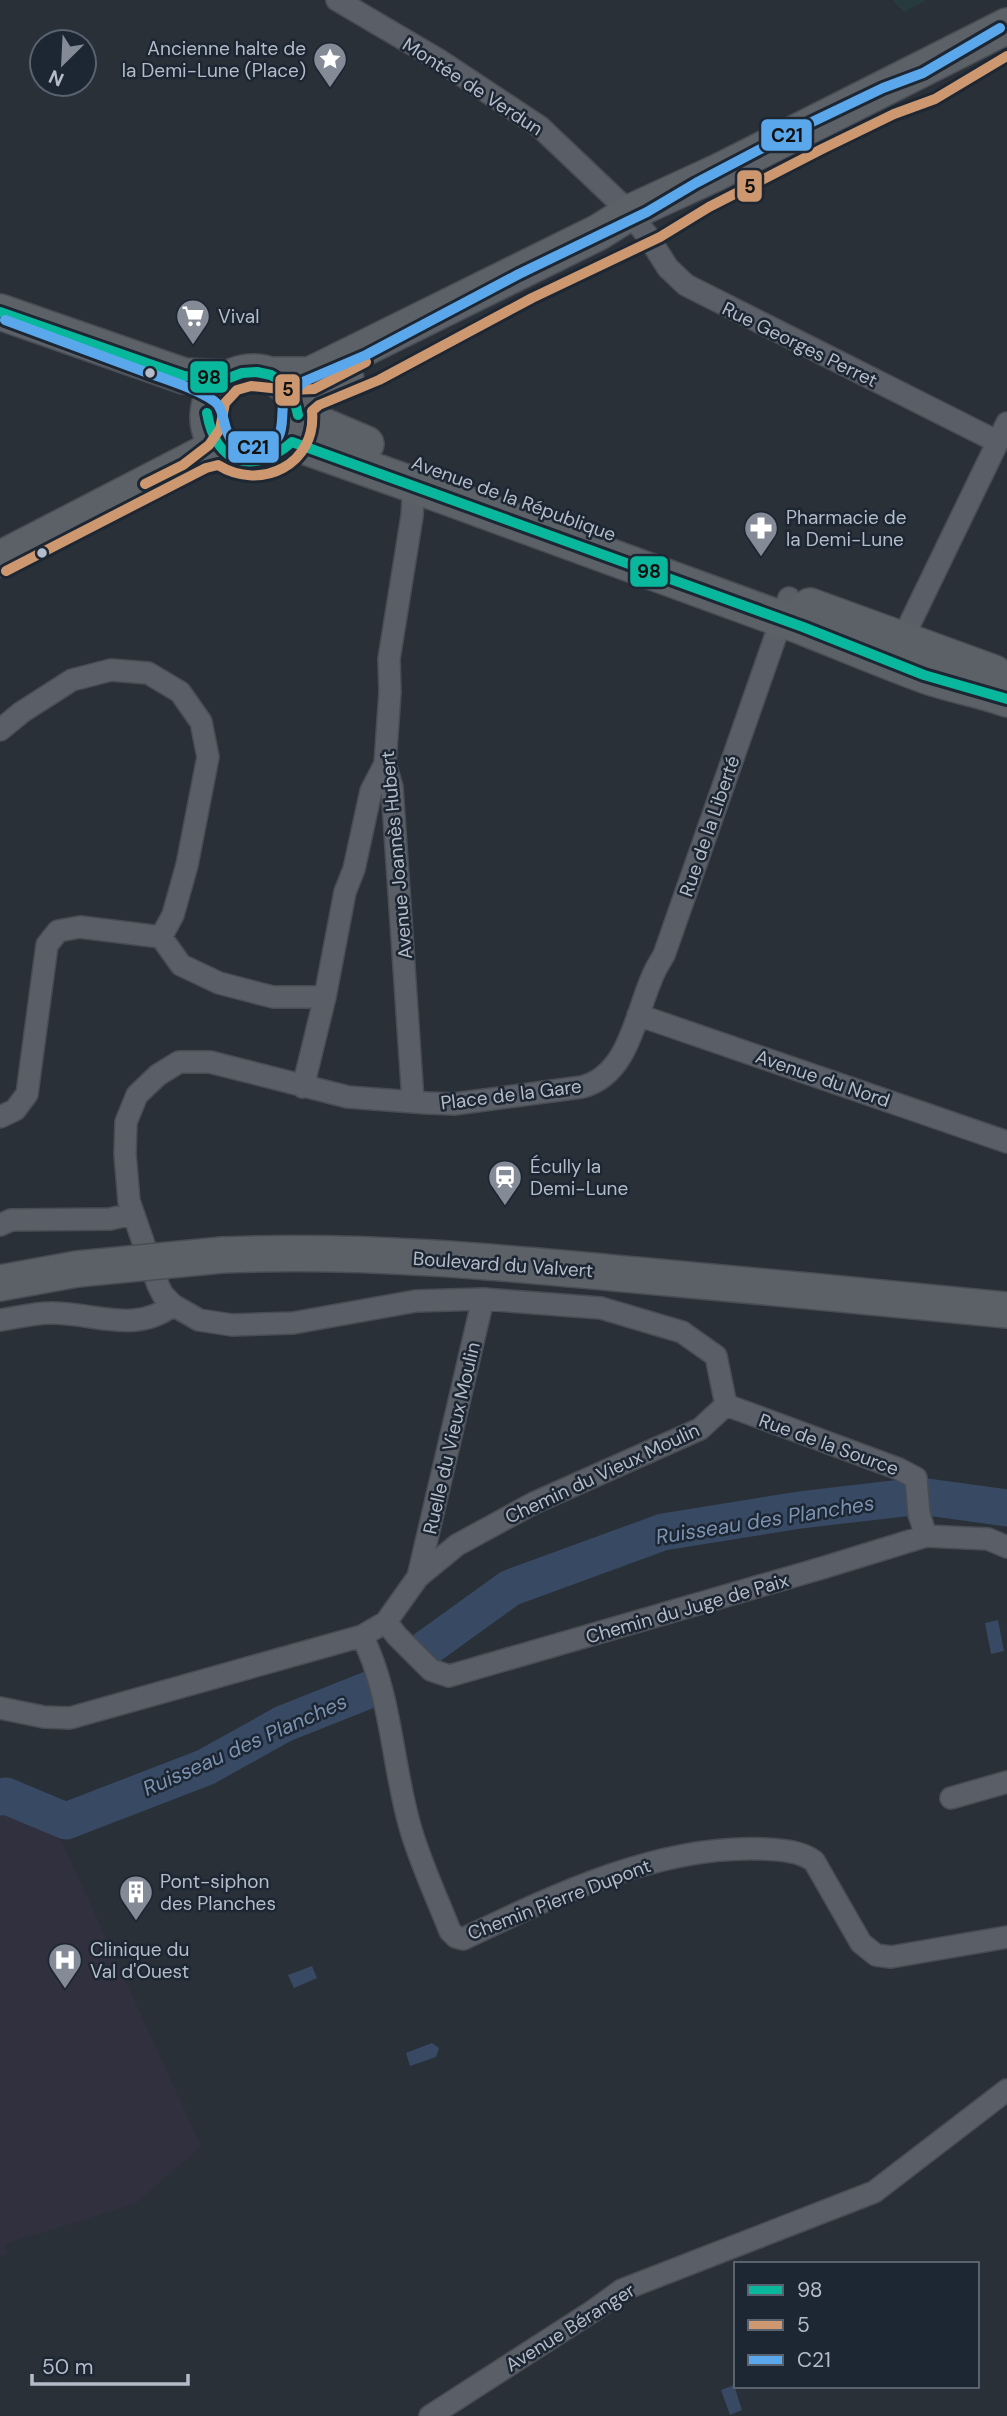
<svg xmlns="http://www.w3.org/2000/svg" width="1007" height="2416" font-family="'DM Sans',sans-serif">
	<rect width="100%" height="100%" fill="#2a3038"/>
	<path fill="#31303e" d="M0 1801 32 1813 58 1833 201 2146 135 2204 5 2244 7 2255H0Z"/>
	<path fill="#273a3e" d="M892 0H924L925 1 904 12Z"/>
	<path fill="#384963" d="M998 1620 1004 1651 991 1654 985 1623Z
		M312 1966 317 1978 294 1988 288 1975Z
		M432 2043 439 2048 436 2057 410 2066 406 2053Z
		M734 2385 742 2410 730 2415 721 2390Z"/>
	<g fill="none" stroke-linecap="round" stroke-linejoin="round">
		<path stroke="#384963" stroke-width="37" d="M424 1650 510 1588 663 1532 800 1510 920 1496 1007 1508
			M0 1797 6 1796 66 1821 206 1767 283 1724 371 1689"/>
		<g stroke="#484c53" stroke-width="24">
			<path id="street" d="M337 0 439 60 540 127 621 204 647 235 668 268 686 285 998 442
				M898 648 1007 423
				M0 730 22 712 72 680 111 670 148 673 180 692 201 722 208 757 187 865 173 915 161 937
				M638 1015 1007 1142
				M303 1087 325 997 345 892 354 869 371 791 385 764
				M413 1101 392 787 385 764 390 692 389 659 412 516 414 485
				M0 1117 15 1110 27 1094 47 945 58 931 80 927 161 937 181 965 219 983 273 997H325
				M0 1225 11 1220 110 1219 132 1214
				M0 1320C16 1318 33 1313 50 1313 93 1312 135 1335 173 1305
				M726 1405 899 1469 916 1478 919 1514 926 1536
				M418 1577 483 1299
				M386 1622 397 1636 431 1670 449 1676 822 1568 926 1536 988 1539 1007 1547
				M362 1636C392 1695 392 1767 411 1830 421 1864 437 1898 450 1931L456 1937 463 1939C555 1895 660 1844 764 1849 782 1850 800 1851 814 1861L861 1943 876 1955 891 1957 1007 1937
				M0 1708 44 1717 70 1718 362 1636 386 1622 418 1577 457 1545 534 1503 700 1429 726 1405 716 1356 682 1332 601 1308 483 1299 416 1301 293 1323 232 1325 199 1320 173 1305 163 1295 158 1285 129 1201 125 1154 126 1122 137 1095 158 1075 179 1062H210L348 1097 427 1103 454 1104 582 1087C628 1075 635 1017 651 980 654 971 659 963 664 955L789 598
				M951 1798 1007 1782
				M430 2416 593 2311 622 2290 874 2192 1007 2090"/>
		</g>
		<g stroke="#484c55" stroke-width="38">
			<path id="primary" d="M0 312 184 376 229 378
				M208 417a45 45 0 1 1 90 0a45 45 0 1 1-90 0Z
				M271 375H310L599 232 629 213 718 172 1007 26
				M297 405 312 393 346 379
				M298 415 366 444
				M292 442 414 485 803 627C843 643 883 660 924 675 951 685 980 689 1007 699
				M0 559 201 455 221 450
				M810 606 994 673
				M222 1255C361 1249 498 1262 636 1275 760 1286 883 1298 1007 1310
				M0 1283 77 1269"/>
		</g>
		<use href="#street" stroke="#5a5e66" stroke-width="21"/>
		<use href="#primary" stroke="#5c6168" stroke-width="35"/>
		<g stroke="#484c55" stroke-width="38" stroke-linecap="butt">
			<path id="primary-bridge" d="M77 1269 222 1255"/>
		</g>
		<use href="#primary-bridge" stroke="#5c6168" stroke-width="35"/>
		<g stroke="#1d2633" stroke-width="16">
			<path id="bus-1" d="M0 312 184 376 229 378 242 373 257 372 271 375 284 383 293 395 298 415
				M207 413C216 465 253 476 292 442
				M292 442 803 627 924 675 1007 699"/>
		</g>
		<g stroke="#1d2633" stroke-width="16">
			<path id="bus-2" d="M145 484 183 465 209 445 220 429 225 403 237 390 251 386 290 390 314 389 366 362
				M6 571 206 468 218 465C261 492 317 464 312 411L319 405 379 380 532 298 660 237 709 207 822 149 894 114 935 99 1007 56"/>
		</g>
		<g stroke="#1d2633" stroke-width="16">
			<path id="bus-3" d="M5 320C50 337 95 353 140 370 164 379 193 387 214 401 231 413 216 451 256 447 290 445 279 420 284 399L305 381 366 355 519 274 647 212 696 183 810 123 883 88 923 73 1000 28"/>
		</g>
		<use href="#bus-1" stroke="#08b79c" stroke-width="10"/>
		<use href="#bus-2" stroke="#cd976f" stroke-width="10"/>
		<use href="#bus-3" stroke="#5aa8eb" stroke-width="10"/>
	</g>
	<defs>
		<g id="sight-pin" transform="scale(1.75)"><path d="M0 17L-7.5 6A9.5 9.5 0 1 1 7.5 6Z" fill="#848b96" stroke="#1d2633"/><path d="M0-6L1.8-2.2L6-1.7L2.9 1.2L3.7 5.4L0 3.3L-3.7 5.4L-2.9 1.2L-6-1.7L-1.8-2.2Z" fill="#fff"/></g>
		<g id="supermarket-pin" transform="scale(1.75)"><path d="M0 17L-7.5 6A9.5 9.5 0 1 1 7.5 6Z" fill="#848b96" stroke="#1d2633"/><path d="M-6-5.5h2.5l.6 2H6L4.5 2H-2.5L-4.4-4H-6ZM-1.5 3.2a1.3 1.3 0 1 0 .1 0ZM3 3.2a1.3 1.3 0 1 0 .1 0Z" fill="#fff"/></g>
		<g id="pharmacy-pin" transform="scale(1.75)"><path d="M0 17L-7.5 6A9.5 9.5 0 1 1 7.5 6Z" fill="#848b96" stroke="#1d2633"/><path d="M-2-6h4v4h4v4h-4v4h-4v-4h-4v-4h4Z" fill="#fff"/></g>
		<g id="station-pin" transform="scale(1.75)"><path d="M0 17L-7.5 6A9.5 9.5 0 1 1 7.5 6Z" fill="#848b96" stroke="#1d2633"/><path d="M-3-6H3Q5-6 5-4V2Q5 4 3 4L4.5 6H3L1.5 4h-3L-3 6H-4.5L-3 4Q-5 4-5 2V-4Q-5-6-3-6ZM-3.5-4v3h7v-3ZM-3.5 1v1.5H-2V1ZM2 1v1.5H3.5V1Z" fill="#fff"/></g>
		<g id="building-pin" transform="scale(1.75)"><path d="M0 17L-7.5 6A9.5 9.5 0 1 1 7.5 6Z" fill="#848b96" stroke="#1d2633"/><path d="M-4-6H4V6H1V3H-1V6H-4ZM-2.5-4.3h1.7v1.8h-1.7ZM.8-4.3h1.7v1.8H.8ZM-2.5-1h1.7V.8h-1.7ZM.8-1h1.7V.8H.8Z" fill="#fff"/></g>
		<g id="hospital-pin" transform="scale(1.75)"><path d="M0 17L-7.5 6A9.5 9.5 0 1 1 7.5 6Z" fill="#848b96" stroke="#1d2633"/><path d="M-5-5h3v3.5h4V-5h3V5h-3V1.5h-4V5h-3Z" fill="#fff"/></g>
	</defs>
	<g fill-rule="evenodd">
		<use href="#sight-pin" x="330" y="59"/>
		<use href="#supermarket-pin" x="193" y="316"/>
		<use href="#pharmacy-pin" x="761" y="528"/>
		<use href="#station-pin" x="505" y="1177"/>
		<use href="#building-pin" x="136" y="1892"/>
		<use href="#hospital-pin" x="65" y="1960"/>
	</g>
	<g fill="#b4bcc9" stroke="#1d2633" stroke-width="2.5">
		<circle cx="150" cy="373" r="6"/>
		<circle cx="42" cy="553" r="6"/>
	</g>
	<g text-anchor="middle" stroke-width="5" stroke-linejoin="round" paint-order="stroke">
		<g font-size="19" fill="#b4bcc9" stroke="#1d2633" text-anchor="start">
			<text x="306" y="55" text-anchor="end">Ancienne halte de<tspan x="306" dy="22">la Demi-Lune (Place)</tspan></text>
			<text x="218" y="323">Vival</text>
			<text x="786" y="524">Pharmacie de<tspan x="786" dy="22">la Demi-Lune</tspan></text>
			<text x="530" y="1173">Écully la<tspan x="530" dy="22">Demi-Lune</tspan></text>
			<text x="160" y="1888">Pont-siphon<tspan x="160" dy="22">des Planches</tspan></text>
			<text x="90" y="1956">Clinique du<tspan x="90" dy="22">Val d'Ouest</tspan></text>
		</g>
		<g font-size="19" fill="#b4bcc9" stroke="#1d2633">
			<text transform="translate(473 86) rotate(33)" y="7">Montée de Verdun</text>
			<text transform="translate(800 344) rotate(26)" y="7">Rue Georges Perret</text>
			<text transform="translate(514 498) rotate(20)" y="7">Avenue de la République</text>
			<text transform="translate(709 826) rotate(-71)" y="7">Rue de la Liberté</text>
			<text transform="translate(396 855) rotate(-95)" y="7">Avenue Joannès Hubert</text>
			<text transform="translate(823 1078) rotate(19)" y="7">Avenue du Nord</text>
			<text transform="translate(511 1094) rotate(-7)" y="7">Place de la Gare</text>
			<text transform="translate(503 1264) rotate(4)" y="7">Boulevard du Valvert</text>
			<text transform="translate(451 1438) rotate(-77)" y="7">Ruelle du Vieux Moulin</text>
			<text transform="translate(829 1444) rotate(20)" y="7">Rue de la Source</text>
			<text transform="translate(602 1473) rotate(-25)" y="7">Chemin du Vieux Moulin</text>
			<text transform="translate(687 1608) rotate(-16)" y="7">Chemin du Juge de Paix</text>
			<text transform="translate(559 1899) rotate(-21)" y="7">Chemin Pierre Dupont</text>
			<text transform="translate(570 2327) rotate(-32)" y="7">Avenue Béranger</text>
		</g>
		<g font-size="21" font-style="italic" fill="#7c92b1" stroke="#1d2633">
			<text transform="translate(765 1520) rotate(-9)" y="7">Ruisseau des Planches</text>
			<text transform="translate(245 1745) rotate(-24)" y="7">Ruisseau des Planches</text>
		</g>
	</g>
	<g stroke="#1d2633" stroke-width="2.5">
		<rect x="760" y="118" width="53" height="34" rx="7" fill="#5aa8eb"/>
		<rect x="736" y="169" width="27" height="34" rx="7" fill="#cd976f"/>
		<rect x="189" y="360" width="40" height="34" rx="7" fill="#08b79c"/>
		<rect x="274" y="373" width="27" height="34" rx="7" fill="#cd976f"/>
		<rect x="227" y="430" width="53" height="34" rx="7" fill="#5aa8eb"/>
		<rect x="629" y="555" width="40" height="33" rx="7" fill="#08b79c"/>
	</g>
	<g font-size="19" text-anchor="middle" font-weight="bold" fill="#111">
		<text x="787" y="142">C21</text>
		<text x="750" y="193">5</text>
		<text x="209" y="384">98</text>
		<text x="288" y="396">5</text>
		<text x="253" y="454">C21</text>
		<text x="649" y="578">98</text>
	</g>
	<rect x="734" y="2262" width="245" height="126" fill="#1d2633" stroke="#59626f" stroke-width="2"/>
	<rect x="748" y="2285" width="35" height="10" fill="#08b79c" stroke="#59626f" stroke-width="2"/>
	<text x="797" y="2297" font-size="21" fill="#b4bcc9">98</text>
	<rect x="748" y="2320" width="35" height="10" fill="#cd976f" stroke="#59626f" stroke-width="2"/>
	<text x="797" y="2332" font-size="21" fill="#b4bcc9">5</text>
	<rect x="748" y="2355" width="35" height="10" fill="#5aa8eb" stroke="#59626f" stroke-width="2"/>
	<text x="797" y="2367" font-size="21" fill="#b4bcc9">C21</text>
	<g transform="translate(63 63) rotate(204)"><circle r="33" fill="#1d2633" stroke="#59626f" stroke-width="2"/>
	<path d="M0-5L12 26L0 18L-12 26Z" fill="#848b96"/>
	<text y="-10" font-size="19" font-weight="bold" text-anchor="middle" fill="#b4bcc9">N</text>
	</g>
	<path d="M32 2374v10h156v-10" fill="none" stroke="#b4bcc9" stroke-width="3.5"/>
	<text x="42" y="2374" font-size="21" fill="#b4bcc9" stroke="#1d2633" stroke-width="5" paint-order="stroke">50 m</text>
</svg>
